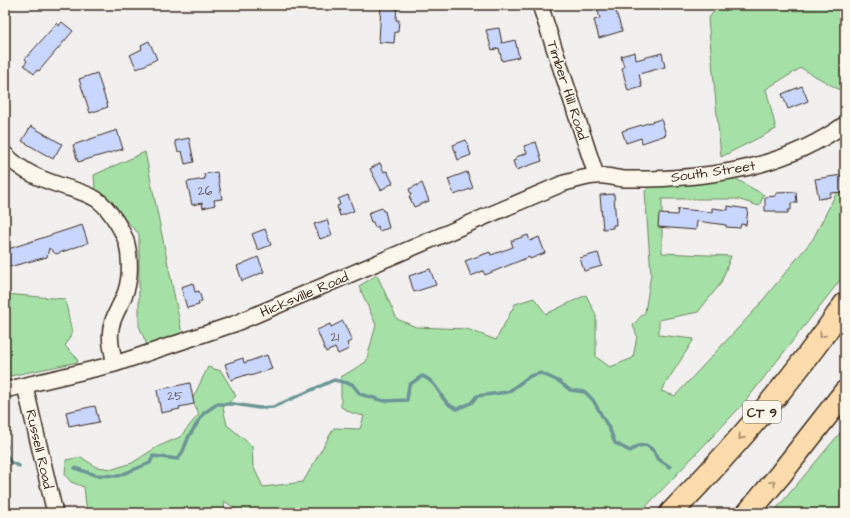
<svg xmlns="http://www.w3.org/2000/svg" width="850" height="518" font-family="'Architects Daughter',sans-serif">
	<rect width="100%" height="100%" fill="#f1f0ef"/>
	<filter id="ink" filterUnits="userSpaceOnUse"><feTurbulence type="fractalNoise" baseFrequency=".025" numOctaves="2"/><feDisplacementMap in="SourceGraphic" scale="8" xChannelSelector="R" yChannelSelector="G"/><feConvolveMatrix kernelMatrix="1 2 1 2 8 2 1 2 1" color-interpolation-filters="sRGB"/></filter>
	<g filter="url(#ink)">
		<path fill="#a5e1a7" stroke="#708662" d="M719 5H838V8L845 10V93L801 68 766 89 776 129 721 157 708 19Z
			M145 152 182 333 147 345 139 326V234L95 188 94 175Z
			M845 176V274L744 403 640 513H242L224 501 225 513H199V507L125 513H87L84 487 71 482 65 475 66 460 81 457 96 467 113 469 132 463 157 447 180 437 199 414 192 400 208 367 221 371 236 396 223 408 227 425 252 446 253 466 263 487 303 482 334 428 360 429 364 416 352 413 341 407V377L366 362 376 325 359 286 377 275 397 319 416 327 467 329 496 340 515 304 534 298 546 314 586 295 596 315V357L610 367 633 358 637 336 633 325 645 312 651 274 645 191 658 182 736 179 764 195 759 206 737 199H662V253L731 256 721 283 698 312 659 320V335L694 339 661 391 675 396 753 312 813 239Z
			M5 294 65 299 72 333 65 346 76 357 78 362 5 377Z
			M845 427V513H773Z"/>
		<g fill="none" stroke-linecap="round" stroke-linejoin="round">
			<path stroke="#6c9595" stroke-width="3.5" d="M5 444 7 447 5 452 10 462 19 466
				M75 468 95 475 118 476 150 463 153 456 178 459 183 451 189 436 204 413 217 404H234L259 408 273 407 334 380 352 384 360 394 384 401 407 400 409 385 422 376C440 382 439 403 457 409L471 403 477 396 508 392 530 376 541 373 560 382 570 390 585 392 593 400 610 430 615 443 630 451 638 446 646 445 654 451 657 458 670 467"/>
		</g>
		<path fill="#c9d6fd" stroke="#3b2a1e" d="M381 5H397L396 20H399L398 32H395L394 43 379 42Z
			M596 5H614L622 31 599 38 594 20 600 18Z
			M62 22 73 31 39 71 37 70 34 74 24 65 27 61 25 59 57 23 59 26Z
			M499 28 502 43 515 40 519 57 502 61 499 48 492 50 486 30Z
			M149 41 157 59 137 69 130 55 142 49 141 45Z
			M635 52 636 60 662 53 665 67 639 74 642 87 628 91 622 68 624 67 621 56Z
			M97 73 108 107 90 113 79 79Z
			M802 86 808 101 788 109 782 94Z
			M661 119 666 135 642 143 641 138 626 143 622 131Z
			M31 126 62 144 53 159 22 141Z
			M117 130 123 149 78 162 73 145Z
			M189 138 194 162 185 164 182 151 178 152 175 141Z
			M466 140 471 155 458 160 453 145Z
			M536 142 542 161 516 170 513 161 516 160V157L527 153 524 146Z
			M380 163 384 172 387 171 393 183 381 190 370 169Z
			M217 172 222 199 214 200 215 205 203 208 202 203 192 205 187 182 205 179 204 174Z
			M467 172 473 188 454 195 448 179Z
			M842 175 845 192 830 193V197L819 199 815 179Z
			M422 183 429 201 414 207 409 196 411 195 409 189Z
			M796 192 797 203H791V210H788V213H776V211H765V197L776 196V193Z
			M614 194 616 225H613V228L603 229 600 195Z
			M348 195 354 211 340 216 337 206 340 205 338 199Z
			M728 206 748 209 746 225 741 224 740 228 726 227V225L697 221 696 230 658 227 659 214 677 215 678 209 712 212V208L728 210Z
			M382 208 383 211H385L389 228 379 231 378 226 375 228 373 222H371L368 213Z
			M327 220 332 235 320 239 314 224Z
			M82 225 88 243 56 254 49 248 47 257 5 268V250Z
			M265 229 271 245 258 250 252 234Z
			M528 235 530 241 539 237 545 253 530 259 529 257 485 275 483 271 471 276 465 261 490 252 491 255 513 247 511 241Z
			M598 253 602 266 584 271 580 258Z
			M258 257 264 272 242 281 237 266Z
			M430 269 436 285 414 292 409 276Z
			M193 283 195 292 199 291 202 301 198 302 199 305 187 308 181 287Z
			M343 321 352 341 347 343 349 349 338 354 335 348 326 352 317 330 330 324 331 327Z
			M267 355 272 369 250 376 249 374 231 380 225 364 243 358 244 363Z
			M190 383 194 404 179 407 180 409 161 413 157 390Z
			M95 406 99 422 79 426V424L69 426 66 412Z"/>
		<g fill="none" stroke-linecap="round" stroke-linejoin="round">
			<g stroke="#3b2a1e" stroke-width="18">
				<path id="minor" d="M540 5 596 175
					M5 154C21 171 40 179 62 186 74 190 85 192 96 199 109 207 126 234 128 249 130 262 130 278 126 291 122 304 113 315 111 328 109 340 112 351 115 364
					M25 386 55 513
					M5 390 115 364 234 324 564 183C574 181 586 176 597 176 606 175 615 178 624 179 632 179 640 179 649 179 719 177 787 166 845 124"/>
			</g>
			<g stroke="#3b2a1e" stroke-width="25">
				<path id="highway" d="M671 513C734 448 794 379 845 304
					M748 513 780 475 845 392"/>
			</g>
			<use href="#minor" stroke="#fbf7ec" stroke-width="15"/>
			<use href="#highway" stroke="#fcdcac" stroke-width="22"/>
		</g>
		<defs><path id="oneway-chevron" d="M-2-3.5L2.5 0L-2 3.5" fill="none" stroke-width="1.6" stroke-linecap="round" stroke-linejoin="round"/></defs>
		<g stroke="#9c8365">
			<use href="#oneway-chevron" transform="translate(822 335) rotate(126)"/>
			<use href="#oneway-chevron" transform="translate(741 437) rotate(131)"/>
			<use href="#oneway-chevron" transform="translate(773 483) rotate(-50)"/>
		</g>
	</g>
	<g text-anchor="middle" stroke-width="3" stroke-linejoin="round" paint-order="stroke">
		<g font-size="12" fill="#5e5556">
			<text x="205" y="195">26</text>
			<text x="335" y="341">21</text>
			<text x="175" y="400">25</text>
		</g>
		<rect fill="#fbf7ec" stroke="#75685c" stroke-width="1" x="743" y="401" width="38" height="22" rx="3"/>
		<g font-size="13" font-weight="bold" fill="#3b2a1e">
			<text x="762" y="417">CT 9</text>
		</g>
		<g font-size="14" fill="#3b2a1e" stroke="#fbf7ec">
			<text transform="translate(568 90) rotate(72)" y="5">Timber Hill Road</text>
			<text transform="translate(713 171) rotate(-8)" y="5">South Street</text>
			<text transform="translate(304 294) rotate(-23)" y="5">Hicksville Road</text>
			<text transform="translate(40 449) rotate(77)" y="5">Russell Road</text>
		</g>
	</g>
	<rect width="850" height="518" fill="none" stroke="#fbf7ec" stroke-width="20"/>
	<rect x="10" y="10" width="830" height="498" fill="none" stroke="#3b2a1e" stroke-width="1.5" filter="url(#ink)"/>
</svg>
